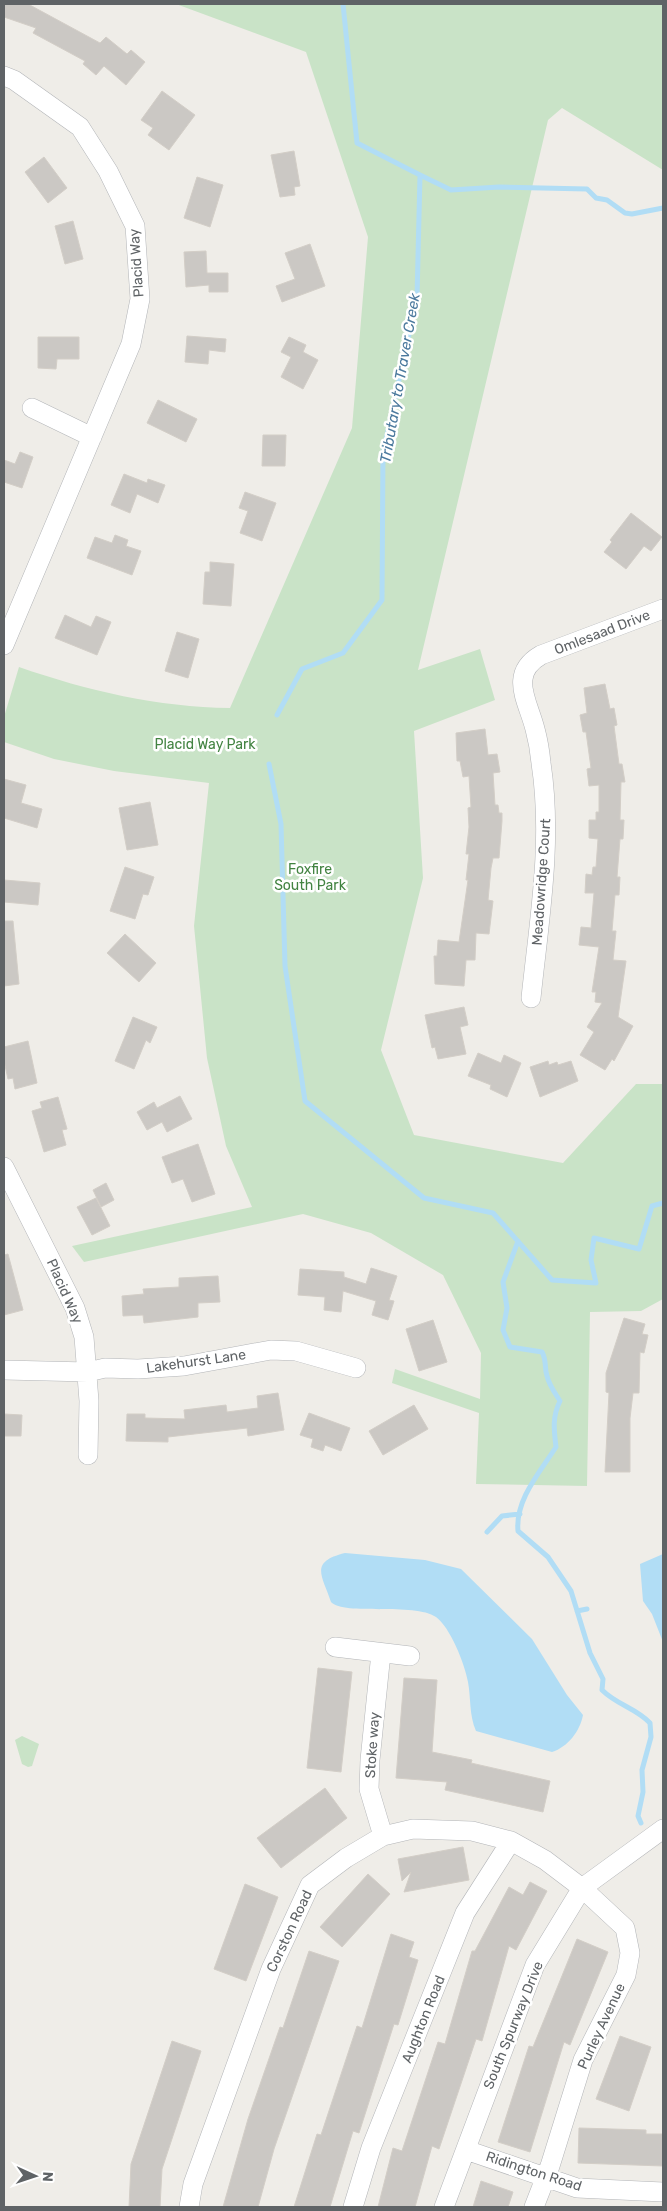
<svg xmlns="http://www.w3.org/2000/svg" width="667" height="2211" font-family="Rubik,sans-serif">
	<rect width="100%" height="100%" fill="#efede8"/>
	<path fill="#c9e3c7" d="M176 4H663V170L562 108 548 120 418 670 480 649 495 700 414 731 423 878 381 1050 414 1135 563 1163 636 1084H663V1299L641 1311 590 1312 587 1486 476 1484 479 1413 392 1383 395 1369 480 1399 481 1353 443 1275 371 1233 303 1214 84 1262 72 1246 252 1207 226 1146 207 1058 194 926 209 783 114 771 54 759 4 742V717L19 667C88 691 158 707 230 708L352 428 368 237 306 52Z
		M22 1736 39 1744 32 1766 28 1767 22 1764 15 1740Z"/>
	<path fill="#b1ddf5" d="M345 1553 425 1560 461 1569 532 1639 567 1695 583 1715C580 1731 568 1747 552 1752L476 1731C469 1715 471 1698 468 1682 465 1664 450 1627 436 1617 414 1602 344 1616 331 1602 322 1575 309 1562 345 1553Z
		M663 1554V1642L652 1614 643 1601 640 1564Z"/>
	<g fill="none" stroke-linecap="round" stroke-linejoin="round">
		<path stroke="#b1ddf5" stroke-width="5" d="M420 175 451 190 499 187 587 189 596 198 607 200 625 213 632 214 663 208
			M277 715 302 669 343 653 382 600 383 453 417 298 420 175 357 143 343 4
			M269 764 281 824 285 966 305 1101 424 1198 493 1213 552 1280 596 1283 591 1260 594 1238 639 1249 652 1206 663 1203
			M518 1241 503 1282 507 1308 503 1330 510 1347 542 1352C547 1361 544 1367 547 1376 549 1385 555 1393 560 1401 552 1417 554 1430 556 1447 540 1472 515 1500 518 1531L548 1557 571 1591 590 1653 603 1679 602 1690C617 1705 636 1708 650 1723L651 1737 642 1770 643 1792 638 1816 641 1823
			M487 1532 502 1516 520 1514
			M577 1611 587 1609"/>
	</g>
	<path fill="#cbc8c4" stroke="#d3cec7" d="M4 4H28L100 43 106 37 127 54 131 50 145 62 126 85 104 66 96 75 83 64 85 61 33 33 36 28 4 17Z
		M162 91 195 115 169 150 148 135 153 128 141 120Z
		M294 151 300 186 294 187 295 195 280 197 271 155Z
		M44 157 67 188 48 203 25 172Z
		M197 177 223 185 210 227 184 218Z
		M73 221 83 259 65 264 55 226Z
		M310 244 325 286 282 302 276 286 295 279 285 253Z
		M206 251 207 273H228V292H209V285L186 287 184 252Z
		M187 336 226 339 225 352 209 350 208 364 185 362Z
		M38 337H79V359H57L56 369 38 368Z
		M289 337 306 345 303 352 318 360 303 389 281 377 291 357 281 352Z
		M158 400 197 419 186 442 147 423Z
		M263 435H286L285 466H262Z
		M20 452 33 457 22 488 4 482V460L15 464Z
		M124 474 147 483 148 479 165 485 158 503 137 494 130 513 111 505Z
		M245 492 276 503 262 541 240 533 248 511 239 508Z
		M631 513 662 537 651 551 644 546 626 569 604 552 612 542 610 540Z
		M115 535 128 540 126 546 141 551 132 575 87 558 95 537 112 543Z
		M210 562 234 564 231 606 203 604 205 572H210Z
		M65 615 91 627 96 616 111 622 97 655 55 638Z
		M177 632 199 639 188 678 165 671Z
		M605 684 610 709 614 708 617 725 614 726 619 764H622L625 782H621L620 820H624L623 839H620L617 877H620L619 895H615L612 931H616L613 960 626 961 618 1017 633 1026 614 1061 612 1059 605 1070 580 1055 594 1032 587 1027 602 1003 595 1002 596 992H592L599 947 579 945 581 927 591 928 594 893H585L586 874 592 875 593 867H596L598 839 589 838V820H596V812H599V785L589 786 587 769 591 768 586 732H583L580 715 587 713 584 688Z
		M485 729 488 755 497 754 500 772 493 773 495 805H498L499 813H502V821L499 858H493L491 868 488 900 493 901 489 934 476 933 475 960H466L464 986 435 984 434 956H437L438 940 459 942 468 880H466L469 854H466L469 827 468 808 471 807 469 776 463 777 460 761H457L456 733Z
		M4 779 26 785 21 803 42 809 37 828 4 818Z
		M150 802 158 845 127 850 119 808Z
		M125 867 154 877 148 895 143 894 135 919 110 911Z
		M4 880 40 883 38 905 4 902Z
		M4 921H13L19 984 4 986Z
		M125 934 156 963 139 982 107 953Z
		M464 1007 468 1025 460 1027 466 1054 438 1059 435 1047 432 1048 425 1015Z
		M133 1017 157 1027 150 1043 146 1040 134 1069 115 1061Z
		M28 1041 37 1083 15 1089 13 1078 8 1079 4 1061V1047Z
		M478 1053 501 1063 504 1055 521 1063 507 1097 490 1089 491 1085 468 1076Z
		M548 1061 549 1065 557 1062 558 1065 571 1061 578 1081 540 1097 530 1067Z
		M180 1096 192 1119 167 1132 162 1122 147 1130 137 1112 154 1102 157 1108Z
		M58 1097 67 1129 62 1130 66 1145 44 1152 32 1111 42 1108 40 1102Z
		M198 1144 215 1194 192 1202 183 1179 172 1183 162 1157Z
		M106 1183 114 1200 101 1207 93 1190Z
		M96 1198 110 1226 92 1235 77 1207Z
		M8 1254 23 1310 4 1315V1255Z
		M371 1268 397 1276 389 1300 394 1301 388 1320 372 1315 376 1301 343 1291 341 1312 324 1310 325 1297 298 1295 300 1269 344 1272V1277L366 1284Z
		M218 1276 220 1302 198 1303V1317L144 1323 143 1315 123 1316 122 1296 144 1294 143 1289 179 1287V1278Z
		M624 1318 645 1324 642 1334 648 1335 644 1353 640 1352 639 1393H633L630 1418V1472H605L609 1393 606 1392V1373Z
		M433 1320 447 1362 419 1371 406 1329Z
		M278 1393 284 1430 248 1436 247 1428 168 1437V1442L126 1441 127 1414H145V1418L185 1419 184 1410 226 1405 227 1412 258 1408 257 1396Z
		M414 1405 428 1429 383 1455 369 1431Z
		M309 1413 350 1428 341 1451 325 1445 323 1451 311 1447 313 1439 300 1435Z
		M4 1414 22 1415 21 1436H4Z
		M318 1668 352 1672 341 1772 307 1768Z
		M404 1678 437 1680 432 1752 472 1760 471 1763 550 1781 543 1812 445 1790 447 1782 396 1778Z
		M325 1788 347 1818 281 1868 257 1838Z
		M463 1847 469 1880 404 1892 411 1872 402 1881 398 1859Z
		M368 1874 390 1894 342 1947 320 1927Z
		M530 1882 547 1891 516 1950 509 1946 482 2041 476 2039 439 2149 432 2146 415 2207H378L393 2148 402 2151 438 2042 445 2044 472 1951H475L509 1887 523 1895Z
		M245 1884 278 1897 246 1981 214 1969Z
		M391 1934 414 1942 409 1957 418 1960 398 2025 394 2024 359 2133 353 2131 330 2207H294L317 2134 321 2135 357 2026 362 2028Z
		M577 1939 608 1952 570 2045 564 2042 530 2152 498 2142 529 2046 533 2047Z
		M309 1951 339 1961 274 2149 258 2207H223L248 2119 280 2027 283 2028Z
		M620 2036 651 2047 629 2111 596 2099Z
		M172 2041 201 2051 162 2169 160 2207H129L131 2164Z
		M579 2128 646 2130V2134H663V2166L578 2163Z
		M481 2181 513 2192 508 2207H473Z"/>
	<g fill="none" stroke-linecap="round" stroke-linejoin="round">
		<g stroke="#b3b5b8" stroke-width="20">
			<path id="minor" d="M4 76 14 80 80 127 108 171 135 226 140 299 131 344 4 645
				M32 408 92 437
				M531 998C539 921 553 841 541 763 540 752 538 740 535 729 528 701 508 674 541 655L663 609
				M4 1167 75 1308 84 1337 89 1401 88 1455
				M4 1370 88 1372 105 1368 138 1369 184 1366 271 1350 296 1351 356 1368
				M335 1647 410 1656
				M381 1653 370 1760 369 1789 383 1836
				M466 2150 577 2188 663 2192
				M189 2207 193 2184 271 1969 310 1885 346 1858 383 1836 413 1829 472 1831 511 1841 545 1860 582 1888 625 1928 630 1953 626 1975 583 2060 550 2166 534 2207
				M353 2207 371 2148 465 1913 511 1841
				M444 2207 535 1965 582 1888 663 1829"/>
		</g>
		<use href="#minor" stroke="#fff" stroke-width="19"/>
	</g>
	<g text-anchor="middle" stroke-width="5" stroke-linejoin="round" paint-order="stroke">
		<g font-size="14" fill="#5f6366" stroke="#fff">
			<text transform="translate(136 263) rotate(-94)" y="5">Placid Way</text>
			<text transform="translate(602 632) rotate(-21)" y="5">Omlesaad Drive</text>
			<text transform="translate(541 882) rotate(-86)" y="5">Meadowridge Court</text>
			<text transform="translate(65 1291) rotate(66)" y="5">Placid Way</text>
			<text transform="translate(196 1361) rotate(-8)" y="5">Lakehurst Lane</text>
			<text transform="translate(372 1745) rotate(-86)" y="5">Stoke way</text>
			<text transform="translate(289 1931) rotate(-65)" y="5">Corston Road</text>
			<text transform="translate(423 2019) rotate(-68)" y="5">Aughton Road</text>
			<text transform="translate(513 2025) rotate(-68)" y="5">South Spurway Drive</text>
			<text transform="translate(601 2026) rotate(-65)" y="5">Purley Avenue</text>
			<text transform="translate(534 2171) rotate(18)" y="5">Ridington Road</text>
		</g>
		<g font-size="14" fill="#428341" stroke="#fff">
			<text x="205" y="749">Placid Way Park</text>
			<text x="310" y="874">Foxfire<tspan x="310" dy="16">South Park</tspan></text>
		</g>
		<g font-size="15" font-style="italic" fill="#4c7a9e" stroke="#fff">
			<text transform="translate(400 378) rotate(-80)" y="5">Tributary to Traver Creek</text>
		</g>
	</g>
	<rect width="667" height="2211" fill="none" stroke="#5f6366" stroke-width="10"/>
	<g transform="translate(35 2176) rotate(93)" stroke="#ffffff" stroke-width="4" paint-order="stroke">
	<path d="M0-4L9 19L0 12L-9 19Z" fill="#5f6366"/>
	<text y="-8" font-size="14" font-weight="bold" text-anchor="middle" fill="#5f6366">N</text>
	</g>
</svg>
